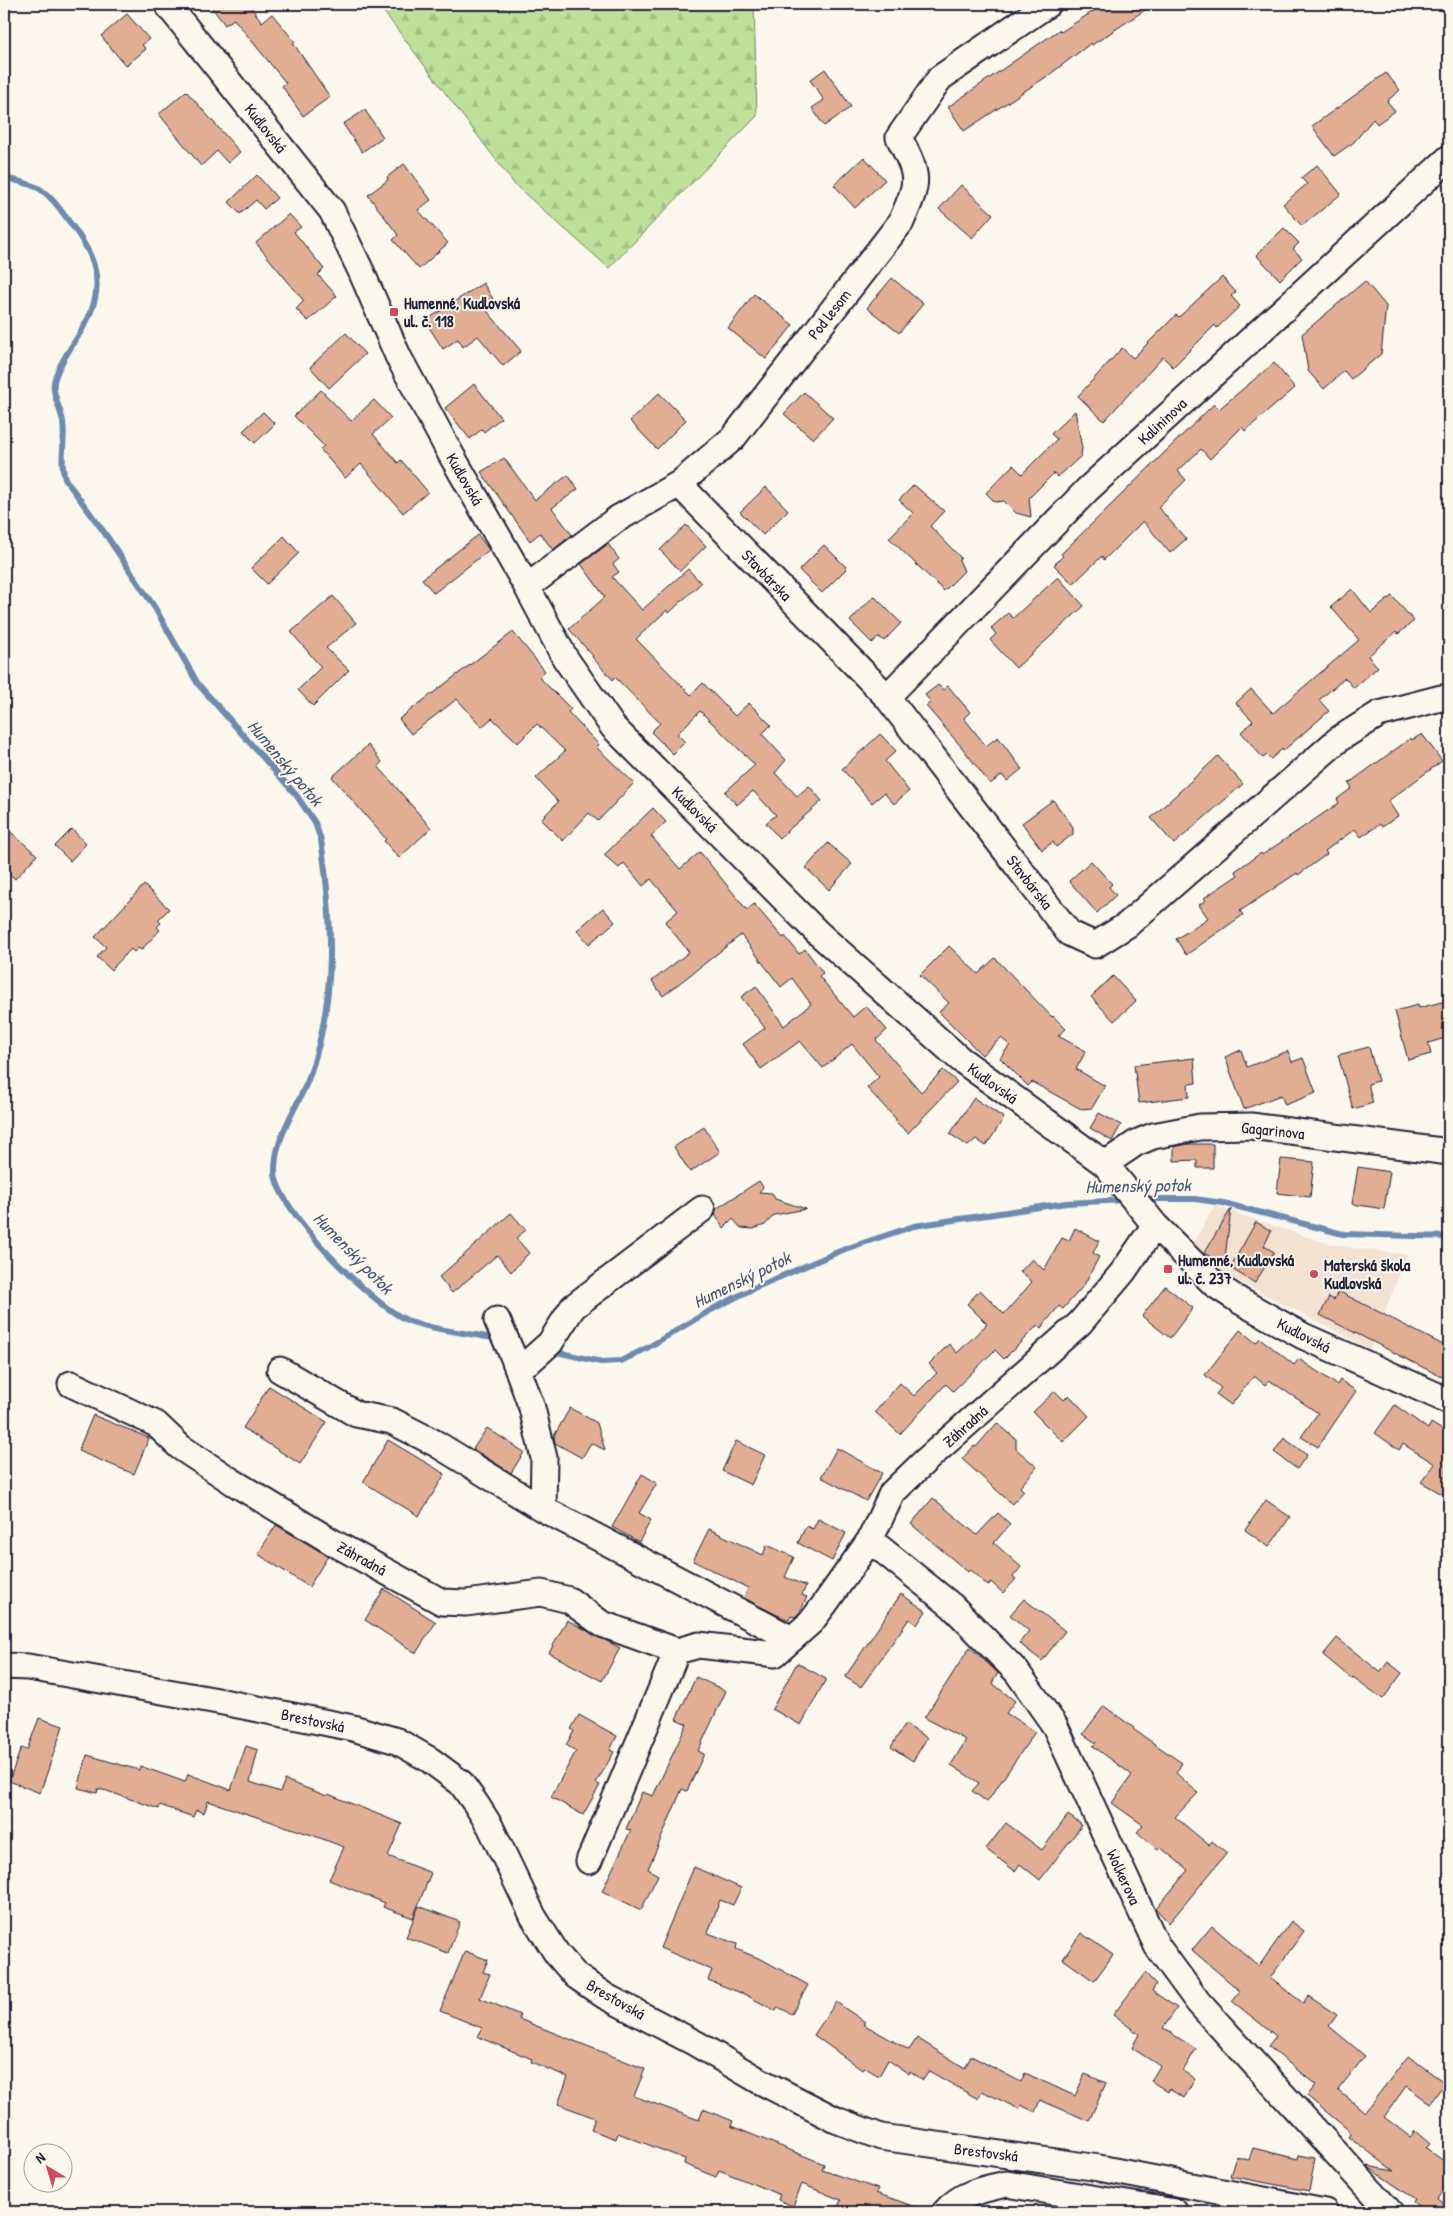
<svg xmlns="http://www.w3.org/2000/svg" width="1453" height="2216" font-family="'Patrick Hand',sans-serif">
	<defs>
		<pattern id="forest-firs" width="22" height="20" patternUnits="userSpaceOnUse" patternTransform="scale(1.25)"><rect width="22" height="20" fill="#bfe099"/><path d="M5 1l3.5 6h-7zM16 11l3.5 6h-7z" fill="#a4c085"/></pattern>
	</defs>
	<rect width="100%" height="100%" fill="#fbf7ec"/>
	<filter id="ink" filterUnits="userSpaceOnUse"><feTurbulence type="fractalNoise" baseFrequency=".02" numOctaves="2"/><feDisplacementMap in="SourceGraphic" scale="10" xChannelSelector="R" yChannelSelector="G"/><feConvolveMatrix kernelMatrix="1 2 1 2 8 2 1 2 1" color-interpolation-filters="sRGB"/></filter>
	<g filter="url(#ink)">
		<path fill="#f3e1d2" d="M1215 1206 1313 1239 1346 1247 1407 1255 1370 1349 1233 1278 1210 1263 1191 1247Z"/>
		<path fill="url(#forest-firs)" stroke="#70816a" d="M378 4H754L757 116 609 268 515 185Z"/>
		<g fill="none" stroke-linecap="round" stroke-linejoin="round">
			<path stroke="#6d8baf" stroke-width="6" d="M4 177C15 181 30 183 40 189 52 197 60 209 68 220 91 250 106 277 90 314 82 335 61 357 55 378 50 391 61 409 63 422 66 441 59 461 65 479L104 532 155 608 198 684 297 796 315 823 321 840C333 922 337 1001 308 1080 296 1110 274 1138 275 1172 275 1208 375 1308 409 1321 437 1331 469 1333 498 1339
				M1143 1199H1195L1223 1203 1343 1234 1449 1237
				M552 1351 601 1362 621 1361 647 1348 711 1310 754 1288 845 1249 914 1226 1066 1203 1126 1200"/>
		</g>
		<path fill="#e1ae94" stroke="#22223b" d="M209 4H253L250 6 262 22 272 14 295 42 293 43 330 97 303 116 282 86 286 83 234 19 225 25Z
			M1090 4H1154L1092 45 1091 43 1049 75 964 131 948 107 1059 30 1061 32 1095 10Z
			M127 14 149 39 142 45 146 49 126 66 101 36Z
			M825 69 851 107 824 126 812 108 824 100 810 80Z
			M1386 73 1400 90 1387 101 1395 111 1377 124 1373 119 1354 142 1334 156 1312 126Z
			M186 91 240 152 228 163 217 151 201 166 159 114Z
			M365 110 383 137 362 152 343 124Z
			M864 157 885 180 855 208 834 185Z
			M404 164 431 200 418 210 448 243 419 269 393 240 398 235 368 195 388 180 387 177Z
			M1317 165 1341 194 1302 226 1283 204 1307 184 1301 178Z
			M257 175 277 198 264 209 256 200 240 214 229 202Z
			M961 185 993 214 972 238 939 209Z
			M289 214 301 227 294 232 324 269 318 275 337 296 308 321 296 309 304 301 256 243Z
			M1284 228 1299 243 1293 249 1302 258 1280 280 1256 255Z
			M1222 277 1236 292 1231 296 1240 306 1217 328 1215 325 1173 367 1163 357 1104 421 1078 396 1122 348 1133 358 1176 315 1179 317Z
			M892 278 923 304 899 333 867 308Z
			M1365 281 1386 306 1381 354 1351 379 1344 371 1324 389 1308 371 1302 334Z
			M483 283 493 299 483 306 521 351 503 366 478 336 463 347 458 339 443 349 425 321Z
			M754 294 793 325 766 359 728 328Z
			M346 333 365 354 329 388 310 367Z
			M1274 363 1295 388 1245 431 1242 427 1210 459 1201 449 1178 471 1186 480 1158 507 1186 539 1170 553 1143 521 1104 560 1102 556 1073 584 1054 565 1063 556 1061 554 1214 404 1219 409Z
			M474 384 501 418 484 432 482 429 470 439 445 408Z
			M321 390 351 421 374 400 391 418 373 434 398 463 401 460 428 492 403 513 361 464 345 478 320 449 324 446 294 416Z
			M804 392 833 418 813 439 784 414Z
			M659 393 686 420 657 449 630 421Z
			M1075 411 1082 448 1081 456 1058 477 1054 473 1029 498 1031 517 1016 513 1004 501 995 502 986 493 1013 465 1022 474 1057 439 1051 434Z
			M263 412 275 424 255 443 243 431Z
			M504 458 535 500 568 475 578 489 552 508 572 535 553 550 540 533 530 541 481 472Z
			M914 485 944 511 930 526 961 558 959 560 964 571 944 591 889 538 913 513 899 500Z
			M766 487 788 510 763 535 740 512Z
			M686 525 706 546 680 571 660 550Z
			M478 535 489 550 434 593 422 579Z
			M284 536 299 553 267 584 251 568Z
			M608 544 619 559 613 564 619 572 612 577 642 610 688 569 701 583 669 613 667 610 636 639 691 695 703 683 735 716 749 703 771 725 762 734 786 760 775 773 797 796 809 786 822 801 779 838 766 823 776 815 753 791 737 805 725 792 755 765 700 711 677 734 685 742 673 754 651 732 660 723 615 677 613 680 592 657 593 656 569 629 605 597 581 564Z
			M824 545 847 568 822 593 799 570Z
			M1058 577 1084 606 1016 668 990 640 996 634 991 628 1008 613 1013 618Z
			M1352 589 1371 613 1392 596 1414 621 1398 634 1396 632 1368 656 1378 667 1354 688 1345 678 1319 700 1329 711 1283 751 1282 749 1271 759 1267 755 1263 758 1241 732 1253 721 1236 703 1251 689 1273 713 1359 640 1331 607Z
			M333 596 356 623 326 648 349 670 313 706 298 690 321 667 291 632Z
			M874 596 901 623 884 641 879 637 872 643 850 621Z
			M513 632 545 671 539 677 571 709 568 712 599 745 596 747 634 783 598 821 589 813 563 841 541 819 558 802 536 778 565 751 537 724 518 743 492 718 482 727 457 699 411 734 399 719Z
			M938 685 943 690 948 686 970 712 964 718 986 746 998 737 1022 769 1007 781 1002 775 990 784 964 750 926 706 931 702 925 695Z
			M880 734 896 751 885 761 909 791 894 804 884 793 872 803 842 769Z
			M1422 734 1442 761 1388 801 1398 816 1382 827 1380 824 1361 837 1355 829 1325 851 1327 854 1298 875 1297 873 1240 911 1243 915 1186 955 1176 939 1208 918 1199 905 1206 900 1204 898 1238 875 1235 871 1261 853 1262 855 1339 803 1337 799 1352 788 1349 783 1411 738 1412 740Z
			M368 745 382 762 378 766 431 828 399 858 384 841 386 839 332 777Z
			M1218 756 1243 784 1174 844 1151 818Z
			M1053 800 1073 827V834L1056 847 1053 842 1042 850 1022 823Z
			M653 808 666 822 651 836 680 869 700 852 747 910 754 904 783 938 785 936 799 954 805 949 823 973 819 976 853 1017 866 1006 887 1030 876 1040 921 1092 943 1070 957 1082 908 1133 895 1121 896 1119 867 1088 879 1077 852 1044 823 1068 800 1041 761 1069 743 1044 765 1028 741 997 756 986 784 1026 811 1004 792 978 781 987 741 935 663 996 652 981 689 952 665 922 678 911 651 879 643 886 624 863 619 868 604 855Z
			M4 826 37 855 15 879 4 869Z
			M72 829 86 844 70 861 55 846Z
			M828 843 852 864 829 890 806 868Z
			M1091 861 1112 884 1109 887 1116 895 1097 913 1069 881Z
			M144 885 169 909 158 920 161 923 157 927 160 930 141 950 138 948 134 952 131 949 111 970 97 957 106 947 95 937Z
			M603 908 615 922 589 944 577 930Z
			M949 946 978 974 995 958 1052 1017 1053 1016 1066 1029 1058 1036 1086 1051 1076 1069 1105 1086 1092 1108 1081 1109 1032 1082 1028 1086 1000 1058 1010 1045 1001 1038 982 1055 939 1012 949 1003 920 975Z
			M1113 976 1136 1001 1114 1021 1091 997Z
			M1449 1000V1037L1428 1043 1431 1054 1408 1060 1395 1011 1418 1005 1419 1008Z
			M1369 1047 1378 1081 1368 1084 1373 1103 1353 1109 1338 1055Z
			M1241 1050 1247 1067 1288 1051 1292 1062 1303 1058 1316 1093 1285 1105 1281 1095 1244 1109 1225 1057Z
			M1194 1058 1196 1083 1188 1084 1189 1097 1139 1103 1134 1065Z
			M974 1098 1004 1118 986 1146 976 1139 968 1146 950 1134Z
			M1099 1113 1121 1125 1112 1141 1090 1128Z
			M704 1127 720 1152 690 1172 674 1147Z
			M1188 1144H1213V1168H1197V1160L1174 1161V1147Z
			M1281 1159 1314 1162 1310 1197 1277 1193Z
			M1358 1167 1390 1172 1384 1209 1352 1204Z
			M759 1181 763 1187 759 1192 772 1193 775 1199 806 1209 774 1215 765 1225 753 1229 741 1228 733 1219 724 1228 715 1215 716 1209Z
			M1231 1209 1224 1265 1204 1253Z
			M511 1213 526 1230 516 1238 529 1253 511 1272 497 1255 452 1293 439 1277Z
			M1256 1222 1271 1231 1264 1246 1274 1252 1255 1283 1230 1268Z
			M1075 1228 1099 1241 1093 1253 1099 1257 1084 1285 1063 1309 1059 1306 1041 1328 1038 1325 1004 1359 995 1350 953 1391 946 1384 900 1434 875 1412 900 1383 914 1396 937 1373 929 1364 949 1344 957 1353 987 1324 967 1304 980 1290 1004 1314 1032 1282 1020 1272 1032 1259 1044 1270 1062 1238 1069 1241Z
			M1165 1286 1193 1308 1170 1338 1142 1316Z
			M1338 1291 1449 1348V1378L1436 1374 1320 1315 1329 1297 1334 1300Z
			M1240 1330 1256 1343 1260 1338 1294 1365 1299 1359 1337 1385 1340 1380 1356 1391 1318 1447 1301 1437 1318 1413 1269 1380 1265 1385 1254 1376 1231 1405 1216 1394 1221 1388 1205 1375Z
			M269 1386 327 1422 300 1464 243 1428Z
			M1055 1391 1064 1400 1069 1395 1089 1416 1063 1442 1033 1412Z
			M1395 1405 1428 1429 1431 1423 1449 1434V1498L1421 1482 1435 1464 1403 1444 1399 1450 1375 1433Z
			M570 1408 597 1423 605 1450 591 1443 582 1458 555 1443 554 1436Z
			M93 1415 149 1438 134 1474 78 1451Z
			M997 1423 1016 1439V1449L1037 1467 1020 1487 1024 1491 1012 1504 962 1459 974 1446 976 1447Z
			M487 1428 524 1452 511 1473 473 1449Z
			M1284 1438 1307 1455 1297 1469 1274 1452Z
			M388 1440 445 1474 419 1516 363 1482Z
			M736 1441 765 1455 751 1485 722 1471Z
			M837 1448 882 1473 866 1501 821 1477Z
			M642 1474 657 1483 639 1513 651 1520 639 1542 612 1527Z
			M933 1498 977 1535 998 1513 1010 1524 994 1543 1021 1567 1013 1577 1016 1579 1003 1593 991 1582 988 1586 970 1570 968 1572 911 1524Z
			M1266 1500 1290 1517 1269 1547 1245 1530Z
			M818 1519 846 1533 832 1561 798 1543 806 1526 813 1529Z
			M276 1525 328 1556 309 1587 258 1554Z
			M709 1529 763 1555 767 1545 794 1557 785 1577 806 1586 802 1595 807 1597 800 1612 795 1617 791 1616 789 1620 777 1615 744 1598 748 1588 693 1561Z
			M384 1589 436 1622 416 1653 365 1620Z
			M901 1594 926 1611 917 1625 909 1619 861 1687 845 1677Z
			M1024 1599 1065 1631 1042 1661 1019 1643 1029 1631 1010 1615Z
			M567 1620 620 1648 602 1681 549 1653Z
			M1337 1638 1380 1672 1388 1662 1402 1673 1383 1699 1353 1677 1352 1679 1323 1655Z
			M970 1647 998 1673 992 1683 1015 1701 1006 1713 1035 1732 987 1802 972 1791 979 1783 951 1765 966 1740 924 1718Z
			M797 1663 826 1679 801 1725 772 1709Z
			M696 1677 726 1691 698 1751 704 1754 687 1791 682 1789 648 1869 658 1875 641 1910 602 1891 631 1830 626 1829 642 1792 653 1796 687 1724 676 1719Z
			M1104 1706 1134 1728 1133 1729 1182 1763 1176 1773 1198 1793 1175 1817 1209 1845 1212 1841 1227 1853 1169 1923 1156 1909 1188 1870 1160 1847 1158 1850 1137 1832 1143 1825 1112 1803 1132 1775 1093 1746 1096 1743 1083 1734Z
			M579 1715 617 1736 610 1750 614 1752 596 1783 600 1785 583 1815 551 1797 576 1751 566 1745 574 1731 571 1729Z
			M39 1718 63 1726 40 1793 9 1781 21 1748 27 1750Z
			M905 1724 927 1738 913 1761 891 1747Z
			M246 1746 258 1750 250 1782 280 1792 285 1780 327 1796 328 1794 402 1824 388 1856 431 1873 413 1918 383 1907 385 1903 329 1880 344 1847 312 1835 208 1801 204 1813 196 1810 193 1817 160 1805 159 1809 107 1791 98 1789 97 1793 78 1788 87 1755 139 1770 140 1766 185 1782 188 1774 231 1790Z
			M1068 1815 1082 1825 1040 1880 1020 1864 1015 1871 986 1849 1006 1823 1042 1850Z
			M694 1867 741 1888 733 1905 720 1900 708 1933 737 1944 736 1949 763 1960 808 1985 792 2014 778 2007 776 2011 746 1995 708 1980 712 1970 660 1948Z
			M419 1906 460 1922 448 1953 406 1937Z
			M1291 1921 1304 1931 1270 1978 1303 2003 1308 1996 1337 2015 1329 2026 1365 2056 1338 2090 1365 2112 1408 2056 1445 2083 1430 2103 1406 2086 1384 2117 1410 2137 1415 2131 1430 2144 1426 2148 1449 2165V2181L1437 2199 1449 2208V2212H1427L1413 2202 1415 2199 1371 2169 1368 2166 1394 2171 1348 2136 1351 2132 1307 2096 1316 2085 1268 2046 1276 2036 1232 2001 1240 1991 1192 1950 1212 1926 1259 1966Z
			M1081 1933 1113 1955 1094 1981 1063 1959Z
			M465 1951 488 1960 483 1972 490 1974 480 1998 520 2015 519 2019 645 2069 634 2096 699 2120 703 2109 733 2121 731 2126 824 2164 822 2170 878 2189 876 2193 924 2210V2212H836L841 2200 802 2184 793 2206 778 2200 780 2195 719 2170 716 2177 684 2164 685 2159 618 2133 616 2139 591 2130 595 2118 558 2104 568 2077 531 2062 532 2059 478 2037 482 2028 440 2011Z
			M1145 1973 1156 1984 1152 1991 1177 2008 1163 2028 1196 2049 1183 2071 1195 2079 1184 2098 1169 2089 1168 2092 1151 2081 1160 2066 1132 2048 1139 2034 1113 2015Z
			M836 2002 865 2022 863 2024 909 2050 917 2038 965 2068 971 2056 1021 2082 1025 2073 1075 2096 1085 2074 1106 2083 1089 2121 1040 2100 1035 2112 1021 2105 1019 2109 982 2091 978 2099 929 2071 923 2080 910 2071 909 2074 888 2060 879 2076 864 2067 862 2070 814 2035Z
			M1253 2148 1298 2159 1299 2155 1315 2158 1309 2191 1230 2176 1236 2157 1249 2160Z"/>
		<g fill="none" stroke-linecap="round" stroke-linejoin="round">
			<g stroke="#22223b" stroke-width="29">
				<path id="minor" d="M167 4 332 211 361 271 398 356 449 451 527 587 565 658 613 727 818 933 960 1059 1105 1164 1155 1225 1214 1284 1240 1301 1303 1336 1449 1401
					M679 484 887 697 1069 933 1095 945 1127 925 1339 739 1379 714 1441 698 1449 699
					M527 587 617 519 679 484 733 438 901 222C920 179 919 178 899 137L940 78 1048 4
					M887 697 1088 489 1449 158
					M1105 1164 1136 1143 1153 1136 1200 1127 1251 1126 1449 1152
					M497 1320 513 1356 532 1408 544 1458 543 1509
					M517 1368 531 1360 550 1343 573 1307 702 1209
					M280 1370 356 1414 392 1421 435 1443 543 1509 792 1639
					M71 1384 156 1424 180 1447 233 1482 334 1543 442 1602 466 1603 541 1593 569 1600 602 1624 677 1651 699 1645 775 1654 811 1622 824 1605 870 1540 892 1493 924 1462 1080 1323 1123 1272 1155 1225
					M870 1540 952 1606 1017 1672 1055 1726 1157 1946 1198 2002 1390 2212
					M4 1666 28 1667 218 1701 353 1728 397 1741 430 1760 461 1783 476 1804 490 1826 533 1916 557 1954 576 1976 605 1996 695 2043 758 2080 836 2120 881 2137 1099 2168 1325 2212
					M589 1861 677 1651
					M945 2212C961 2193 983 2189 1007 2184L1175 2212"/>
			</g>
			<use href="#minor" stroke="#fbf7ec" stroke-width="25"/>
		</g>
	</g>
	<g fill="#d1495b" stroke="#fbf7ec" stroke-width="2">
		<rect x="389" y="307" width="10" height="10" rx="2.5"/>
		<rect x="1163" y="1264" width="10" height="10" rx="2.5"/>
		<circle cx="1314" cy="1274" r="5"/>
	</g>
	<g text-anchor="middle" stroke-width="4" stroke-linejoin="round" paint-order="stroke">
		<g font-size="16" fill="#22223b" stroke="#fbf7ec">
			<text transform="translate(266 128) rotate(52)" y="6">Kudlovská</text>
			<text transform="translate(829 314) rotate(-52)" y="6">Pod lesom</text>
			<text transform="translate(1162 421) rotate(-43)" y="6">Kalininova</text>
			<text transform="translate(465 479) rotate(60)" y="6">Kudlovská</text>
			<text transform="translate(767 575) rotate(46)" y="6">Stavbárska</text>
			<text transform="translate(695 809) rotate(45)" y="6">Kudlovská</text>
			<text transform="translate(1030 882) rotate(52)" y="6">Stavbárska</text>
			<text transform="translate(993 1083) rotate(36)" y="6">Kudlovská</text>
			<text transform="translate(1273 1130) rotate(6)" y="6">Gagarinova</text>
			<text transform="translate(1304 1335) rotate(27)" y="6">Kudlovská</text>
			<text transform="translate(965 1426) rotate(-42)" y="6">Záhradná</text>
			<text transform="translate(362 1558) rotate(29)" y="6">Záhradná</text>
			<text transform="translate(313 1720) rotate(12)" y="6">Brestovská</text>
			<text transform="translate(1124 1877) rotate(65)" y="6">Wolkerova</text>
			<text transform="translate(616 1999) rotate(30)" y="6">Brestovská</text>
			<text transform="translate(986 2152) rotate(7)" y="6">Brestovská</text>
		</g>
		<g font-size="16" font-weight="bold" fill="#22223b" stroke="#fbf7ec" text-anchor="start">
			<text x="404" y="309">Humenné, Kudlovská<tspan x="404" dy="18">ul. č. 118</tspan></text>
			<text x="1178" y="1266">Humenné, Kudlovská<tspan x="1178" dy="18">ul. č. 237</tspan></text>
			<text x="1324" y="1271">Materská škola<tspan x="1324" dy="18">Kudlovská</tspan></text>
		</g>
		<g font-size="18" font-style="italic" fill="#485775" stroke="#fbf7ec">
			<text transform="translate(285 763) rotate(50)" y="6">Humenský potok</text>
			<text transform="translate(1138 1186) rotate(-1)" y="6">Humenský potok</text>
			<text transform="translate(353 1253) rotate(46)" y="6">Humenský potok</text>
			<text transform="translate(742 1280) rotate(-26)" y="6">Humenský potok</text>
		</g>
	</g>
	<rect width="1453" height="2216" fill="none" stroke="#fbf7ec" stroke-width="20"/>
	<rect x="10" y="10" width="1433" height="2196" fill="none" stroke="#22223b" stroke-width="2" filter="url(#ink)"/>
	<g transform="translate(48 2168) rotate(322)"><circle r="24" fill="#fbf7ec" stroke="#a4a2a5"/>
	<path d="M0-4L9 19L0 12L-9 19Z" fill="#d1495b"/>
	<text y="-8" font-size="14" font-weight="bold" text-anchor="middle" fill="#22223b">N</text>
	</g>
</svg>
